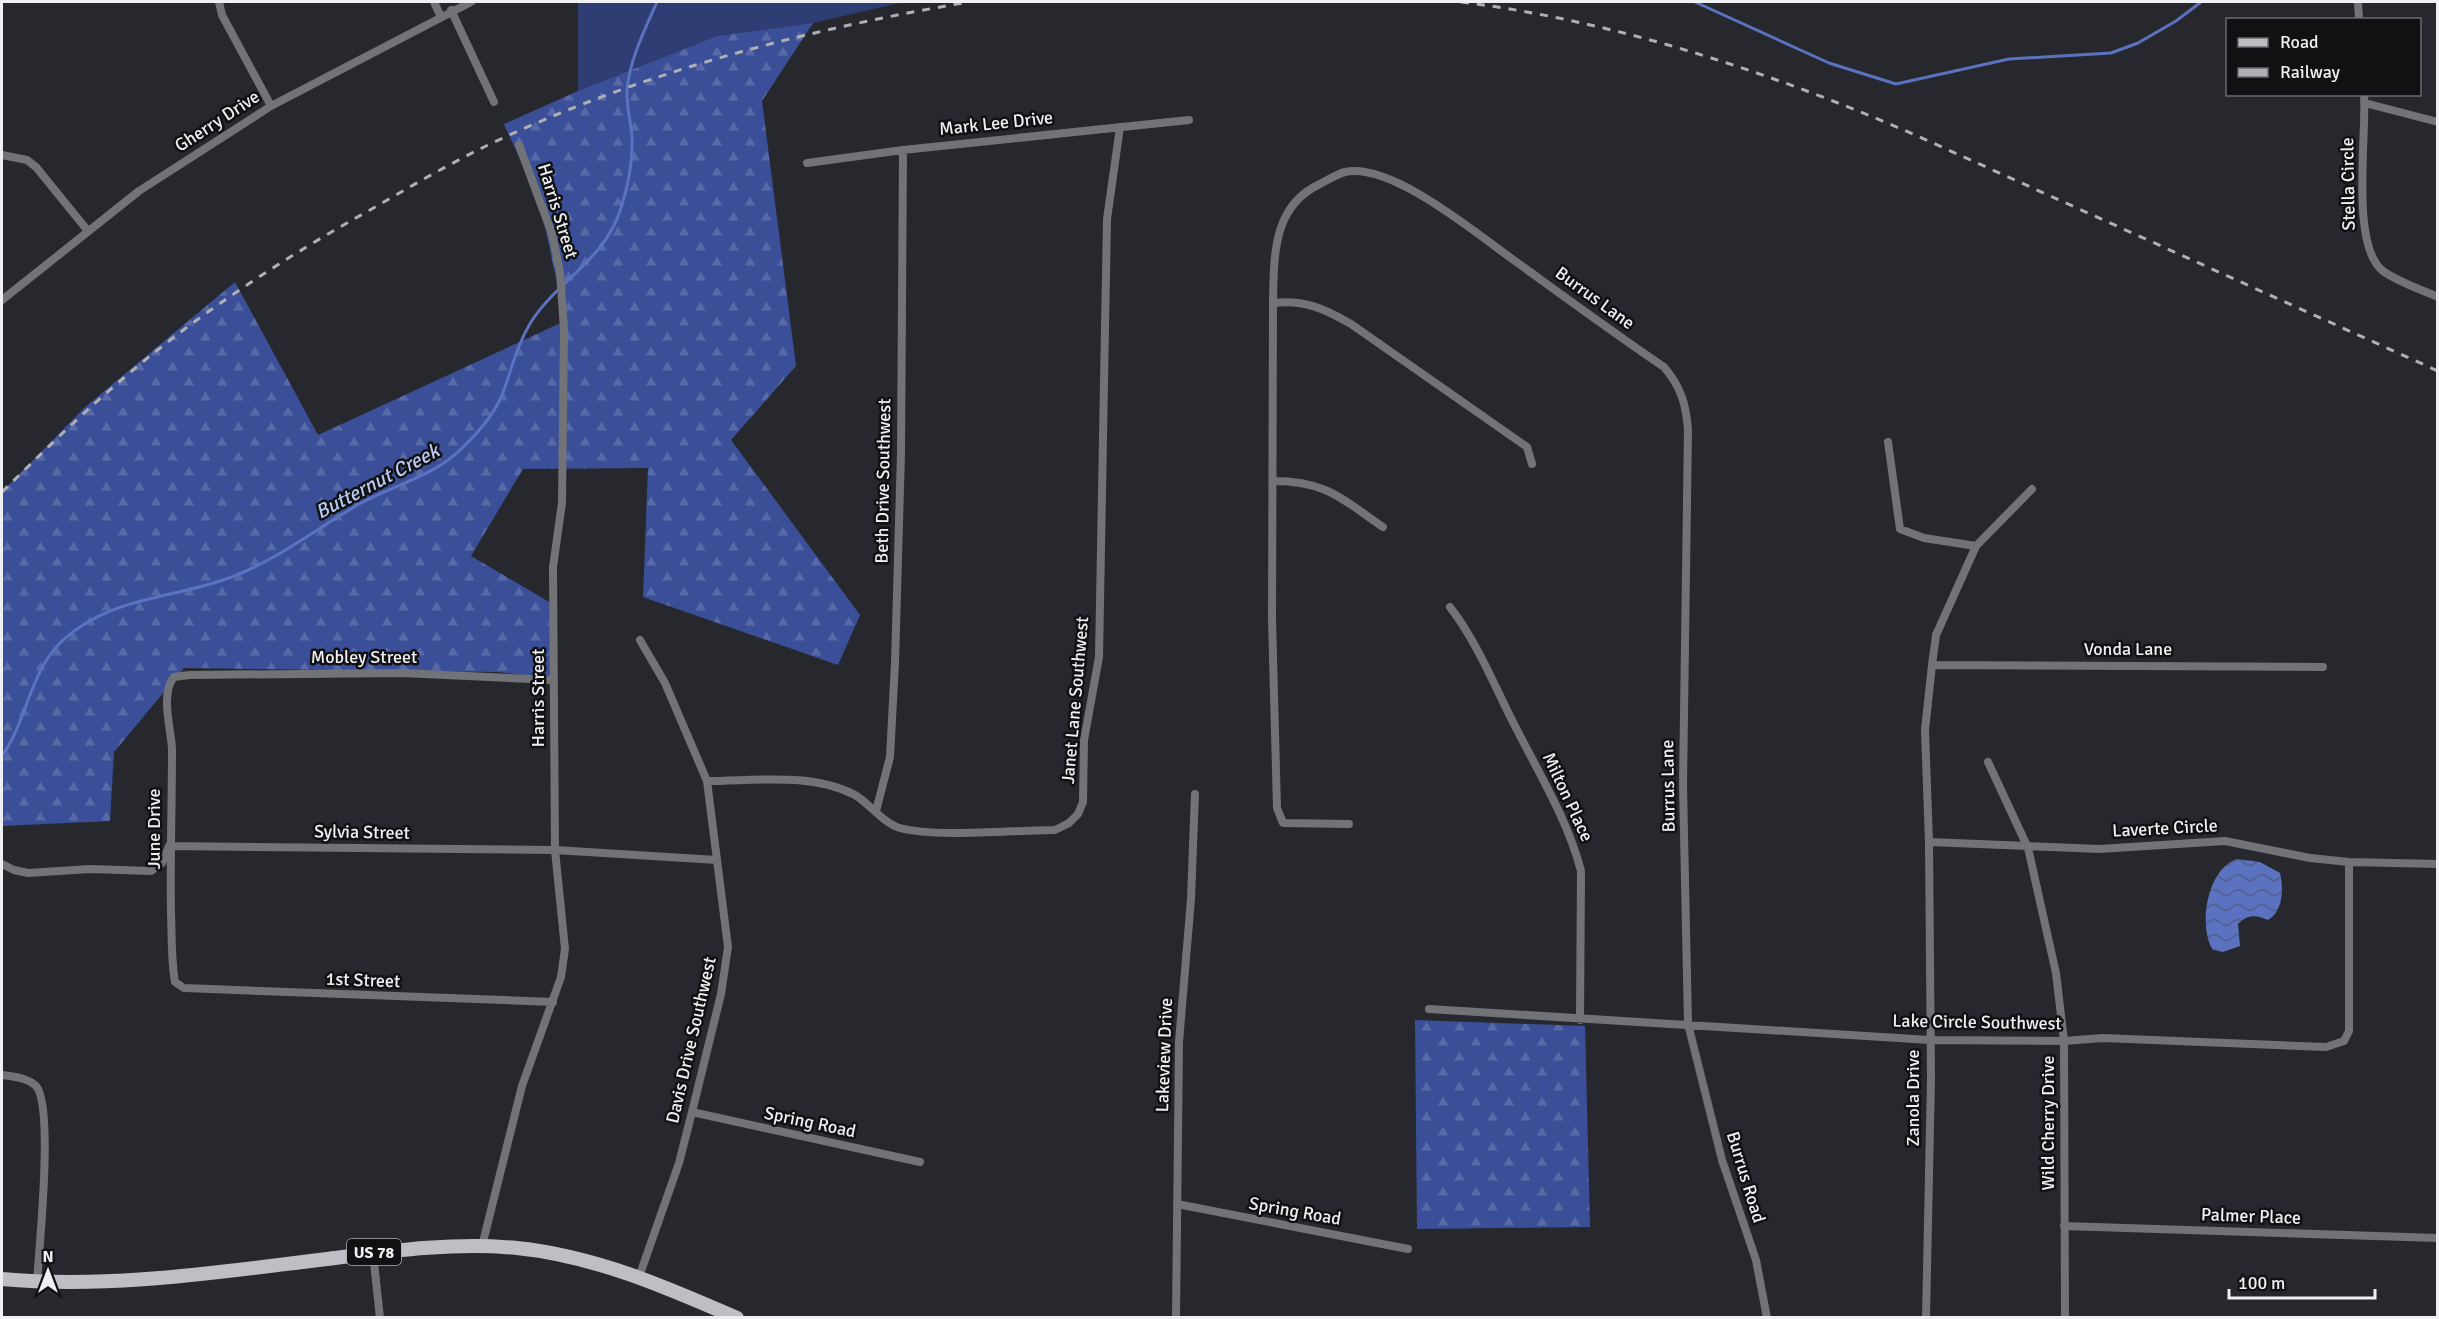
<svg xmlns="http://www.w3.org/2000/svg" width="2439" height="1319" font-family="Signika,sans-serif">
	<defs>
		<pattern id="forest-firs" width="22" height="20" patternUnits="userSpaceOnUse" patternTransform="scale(1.5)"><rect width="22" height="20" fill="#3b4f99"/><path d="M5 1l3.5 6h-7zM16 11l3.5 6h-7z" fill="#5869a8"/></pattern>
		<pattern id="water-waves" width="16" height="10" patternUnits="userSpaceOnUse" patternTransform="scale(1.5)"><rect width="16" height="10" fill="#5a72bf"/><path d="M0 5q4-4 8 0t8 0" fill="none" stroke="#515f8a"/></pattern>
	</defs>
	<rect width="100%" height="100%" fill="#26282d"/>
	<path fill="#2e3e74" d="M578 2H904L813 23 717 36 578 91Z"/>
	<path fill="url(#forest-firs)" d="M813 23 762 101 796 366 731 440 860 615 838 665 643 597 648 468 523 469 471 556 556 606V680L499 672 184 668 114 752 110 821 2 826V492L84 408 235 282 318 435 565 321 540 203 504 124 578 91 717 36Z
		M1415 1020 1585 1026 1590 1227 1417 1229Z"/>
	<path fill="url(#water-waves)" d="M2237 859 2260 862 2280 873C2284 888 2283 912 2268 920 2256 915 2248 914 2238 924L2240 946 2223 952 2213 950C2198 925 2207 869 2237 859Z"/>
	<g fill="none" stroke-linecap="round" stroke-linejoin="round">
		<path stroke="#5a72bf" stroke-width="3" d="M1695 2 1829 63 1896 84 2009 59 2111 53 2138 43 2176 21 2201 2
			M2 756C27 721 30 671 62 641 108 598 168 599 223 580 274 563 315 529 361 503 394 485 434 476 461 449 478 433 498 410 505 387 513 364 518 343 531 322 559 279 605 260 621 208 628 186 633 161 632 138 631 121 626 106 627 89 630 59 645 29 657 2"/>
		<path stroke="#727376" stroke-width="8" d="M219 2 222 15 271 106
			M434 2 440 15
			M2358 2 2359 20
			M451 10 494 102
			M2364 94C2367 134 2350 246 2383 271 2398 282 2420 289 2438 297
			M2365 103 2438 122
			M2 155 27 160 36 167 88 231
			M807 163 903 150 1189 120
			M2 300 139 191 271 106 471 2
			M1273 303 1272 619 1277 808 1283 823 1349 824
			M1888 442 1900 529 1924 538 1976 546
			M1532 464 1527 447 1351 324C1325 309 1304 299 1273 303 1274 257 1272 206 1320 184 1328 180 1337 174 1345 172 1392 162 1478 235 1515 261 1565 297 1614 333 1664 367 1681 387 1686 404 1688 430L1683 785 1688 1024 1722 1160 1756 1260 1767 1318
			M1273 481C1326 481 1341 498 1383 527
			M1450 607C1477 642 1494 685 1514 724 1538 772 1568 820 1581 871L1580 1020
			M1932 665 2323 667
			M1988 762 2028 848 2056 973 2064 1041 2065 1318
			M707 781C754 781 812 772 855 795 870 804 883 823 900 828 938 838 1012 830 1055 830L1069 823 1078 814 1083 802 1084 740 1099 657 1107 219 1120 127
			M876 811 890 757 895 663 901 453 903 150
			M1929 842 2099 849 2225 841 2310 858 2349 862 2438 864
			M2 864 14 870 28 873 90 869 151 871 162 863 169 846 555 850 717 860
			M553 1002 184 988 175 982C171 960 172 936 171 914 170 859 172 804 172 749 171 728 160 694 174 677L189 675 402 673 553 680
			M1429 1009 1930 1040 2064 1041 2103 1038 2326 1047 2344 1041 2349 1031V862
			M2 1075C13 1076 28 1078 36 1086 54 1106 39 1249 37 1282
			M692 1112 920 1162
			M1177 1204 1408 1249
			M2064 1226 2438 1238
			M482 1246 522 1086 561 977 565 949 555 850 553 567 562 503 564 329 560 272 552 234 519 145
			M373 1253 380 1318
			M639 1277 679 1163 692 1112 721 994 728 947 707 781 665 683 640 640
			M1176 1318 1179 1042 1191 899 1195 794
			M1926 1318 1931 1079 1929 842 1925 730 1932 665 1936 635 1976 546 2032 489"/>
		<path stroke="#bdbfc5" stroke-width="14" d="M2 1279C111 1289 218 1272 327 1259 390 1251 453 1242 517 1248 595 1256 666 1287 737 1318"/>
		<path stroke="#aeb0b3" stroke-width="3" stroke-dasharray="8 8" stroke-linecap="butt" d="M1461 2C1616 21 1770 72 1913 134L2438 371
			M2 492C40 455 78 417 119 382 195 316 282 259 370 210 408 188 447 165 486 146 638 73 803 30 969 2"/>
	</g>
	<g text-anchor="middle" stroke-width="5" stroke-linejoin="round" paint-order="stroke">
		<rect fill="#101113" stroke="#abadb0" stroke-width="1.5" x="347" y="1239" width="54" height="26" rx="4.5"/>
		<g font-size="16" font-weight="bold" fill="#eef0f3">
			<text x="374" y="1258">US 78</text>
		</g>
		<g font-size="18" fill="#eef0f3" stroke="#101113">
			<text transform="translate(217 121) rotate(-33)" y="6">Gherry Drive</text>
			<text transform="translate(996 123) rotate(-6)" y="6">Mark Lee Drive</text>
			<text transform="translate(2348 184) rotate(-91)" y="6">Stella Circle</text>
			<text transform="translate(558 211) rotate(73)" y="6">Harris Street</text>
			<text transform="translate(1595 298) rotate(36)" y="6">Burrus Lane</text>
			<text transform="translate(883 481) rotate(-89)" y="6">Beth Drive Southwest</text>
			<text x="2128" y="655">Vonda Lane</text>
			<text x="364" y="663">Mobley Street</text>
			<text transform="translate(538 698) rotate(-90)" y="6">Harris Street</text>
			<text transform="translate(1075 700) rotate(-85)" y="6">Janet Lane Southwest</text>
			<text transform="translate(1668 786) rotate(-91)" y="6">Burrus Lane</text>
			<text transform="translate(1568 797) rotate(65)" y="6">Milton Place</text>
			<text transform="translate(2165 828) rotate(-3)" y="6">Laverte Circle</text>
			<text transform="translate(154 829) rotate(-90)" y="6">June Drive</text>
			<text transform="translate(362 832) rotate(1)" y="6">Sylvia Street</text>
			<text transform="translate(363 980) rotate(2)" y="6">1st Street</text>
			<text transform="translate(1977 1022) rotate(1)" y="6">Lake Circle Southwest</text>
			<text transform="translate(691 1040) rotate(-77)" y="6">Davis Drive Southwest</text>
			<text transform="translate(1164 1055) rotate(-88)" y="6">Lakeview Drive</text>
			<text transform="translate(1913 1098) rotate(-90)" y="6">Zanola Drive</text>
			<text transform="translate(810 1122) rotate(12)" y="6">Spring Road</text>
			<text transform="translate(2048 1123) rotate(-90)" y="6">Wild Cherry Drive</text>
			<text transform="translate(1746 1177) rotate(73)" y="6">Burrus Road</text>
			<text transform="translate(1295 1211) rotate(10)" y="6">Spring Road</text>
			<text transform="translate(2251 1216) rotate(2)" y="6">Palmer Place</text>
		</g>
		<g font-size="20" font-style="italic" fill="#bccbf5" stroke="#101113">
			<text transform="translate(377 481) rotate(-28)" y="7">Butternut Creek</text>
		</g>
	</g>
	<rect width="2439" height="1319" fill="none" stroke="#eef0f3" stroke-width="6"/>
	<rect x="2226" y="18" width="195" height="78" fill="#101113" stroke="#696a6d" stroke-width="1.5"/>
	<rect x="2238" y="38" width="30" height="9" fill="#bdbfc5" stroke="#696a6d" stroke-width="1.5"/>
	<text x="2280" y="48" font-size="18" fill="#eef0f3">Road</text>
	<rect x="2238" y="68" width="30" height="9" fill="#aeb0b3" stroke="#696a6d" stroke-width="1.5"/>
	<text x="2280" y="78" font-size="18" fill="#eef0f3">Railway</text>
	<g transform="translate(48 1271)" stroke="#101113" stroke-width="4.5" paint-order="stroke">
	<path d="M0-4.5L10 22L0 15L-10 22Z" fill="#eef0f3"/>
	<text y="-9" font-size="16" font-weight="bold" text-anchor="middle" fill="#eef0f3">N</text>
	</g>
	<path d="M2229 1289v9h146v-9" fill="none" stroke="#eef0f3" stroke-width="3"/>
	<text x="2238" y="1289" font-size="18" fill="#eef0f3" stroke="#101113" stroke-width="4.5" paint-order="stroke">100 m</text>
</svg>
